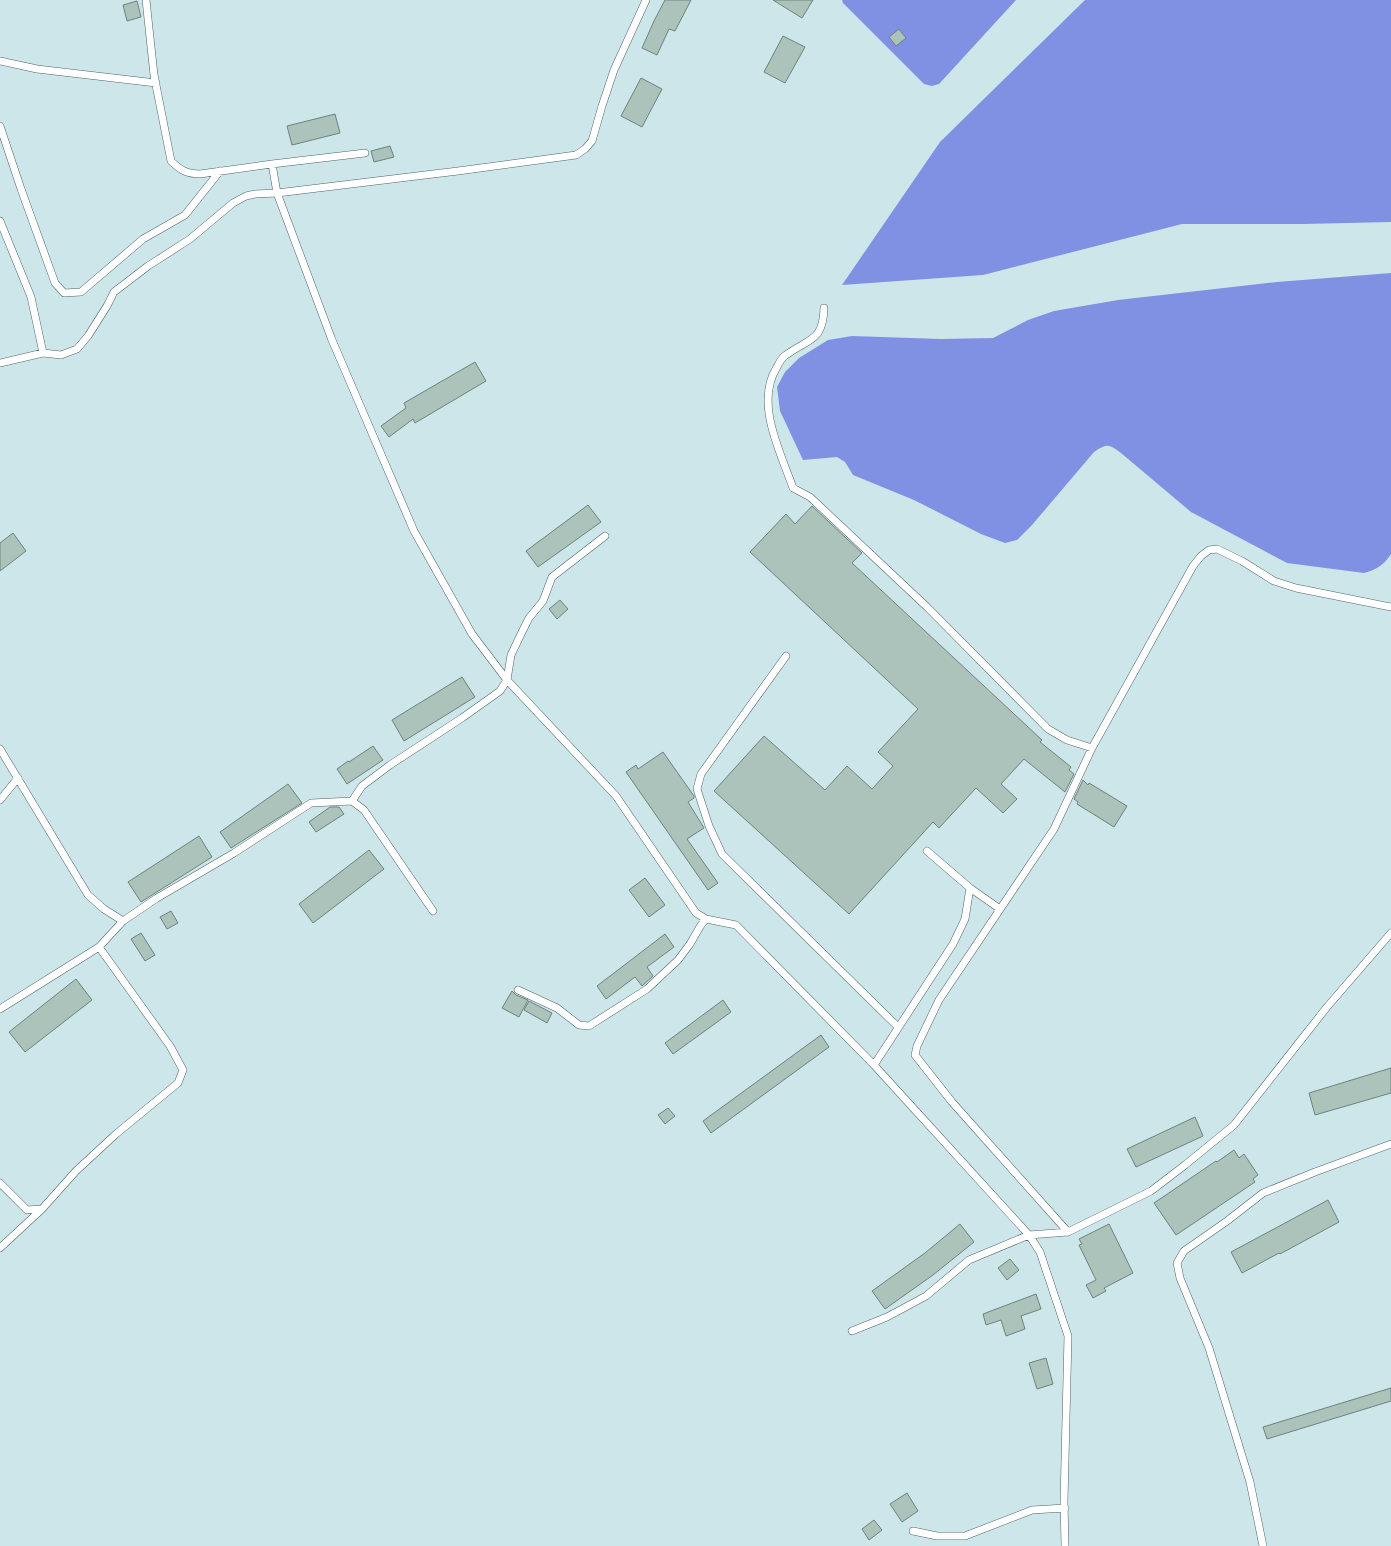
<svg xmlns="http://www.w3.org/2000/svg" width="1391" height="1546" font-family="'Open Sans',sans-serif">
	<rect width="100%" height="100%" fill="#cde6e9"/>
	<path fill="#8091e4" d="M842 0H1016L939 84 932 86 924 84 843 3Z
		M1085 0H1391V222L1303 224H1182L983 275 842 285 940 142Z
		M1391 273V554C1384 565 1376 570 1364 573L1287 563 1191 512 1121 453C1108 443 1106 444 1094 452L1032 525 1017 540 1005 543 981 534 914 500 853 475 845 462 837 457 803 460 780 411 777 387 785 372 799 358 828 340 852 336 941 339 993 338 1028 320 1054 311 1118 300 1277 282Z"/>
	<path fill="#acc3bb" stroke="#6d827c" d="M665 0H691L675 31 669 29 657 55 642 48 654 21Z
		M773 0H813L802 18Z
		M137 1 141 17 127 21 123 5Z
		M899 29 906 38 896 46 889 37Z
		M783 36 805 47 785 83 764 72Z
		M641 78 662 89 642 127 621 116Z
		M335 114 340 133 292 145 287 126Z
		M390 146 394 157 374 162 371 151Z
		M475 362 486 381 415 423 413 419 389 437 381 426 406 408 404 403Z
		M588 505 601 522 538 567 526 551Z
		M812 506 862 553 852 563 1042 740 1040 742 1071 767 1069 770 1074 774 1065 792 1024 759 1001 784 1017 799 1003 813 976 788 939 828 933 822 849 914 714 791 764 736 825 790 847 766 872 789 893 766 878 752 918 709 750 552 786 514 795 524Z
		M13 533 26 551 0 571V543Z
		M560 600 568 609 557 619 549 609Z
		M462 677 475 697 404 741 392 720Z
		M373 746 383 760 347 784 337 769 348 761 349 762Z
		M663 752 694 796V798L688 802 704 828 687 839 718 883 708 890 626 772 636 765 638 769Z
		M1083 780 1088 785 1089 783 1127 806 1114 827 1077 804 1078 802 1074 799Z
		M288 784 302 803 231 848 220 832Z
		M330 807H339L344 814 316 832 309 822Z
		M199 836 212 857 141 902 128 882Z
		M369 850 384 869 313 923 299 904Z
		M645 878 665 905 649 917 629 890Z
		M171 911 178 923 167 929 160 917Z
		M141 933 155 955 145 961 131 939Z
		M665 934 674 947 647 967 653 976 642 986 635 977 606 999 597 986Z
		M76 979 92 1000 25 1052 9 1032Z
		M512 991 516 995 528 1000 519 1017 502 1008Z
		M723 1000 731 1012 673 1054 665 1043Z
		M529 1001 552 1013 547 1023 524 1010Z
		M821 1035 829 1047 711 1133 703 1121Z
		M1391 1068V1093L1315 1115 1309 1093Z
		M668 1108 675 1116 665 1124 658 1115Z
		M1195 1117 1203 1136 1136 1167 1127 1149Z
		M1234 1150 1239 1158 1244 1154 1258 1175 1253 1179 1255 1182 1176 1235 1154 1203 1216 1161 1217 1162Z
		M1328 1200 1339 1222 1280 1254 1279 1253 1242 1273 1231 1252Z
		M960 1224 974 1242 933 1275 885 1309 872 1291 925 1253Z
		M1109 1224 1133 1273 1104 1288 1106 1291 1093 1298 1086 1285 1096 1280 1079 1245 1082 1244 1079 1239Z
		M1010 1259 1019 1270 1007 1280 998 1268Z
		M1036 1294 1041 1309 1021 1316 1025 1329 1006 1336 1001 1320 986 1325 983 1314Z
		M1046 1358 1053 1384 1037 1389 1029 1363Z
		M1391 1388V1401L1267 1439 1263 1427Z
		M907 1493 918 1511 902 1522 890 1504Z
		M874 1520 882 1530 869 1540 862 1529Z"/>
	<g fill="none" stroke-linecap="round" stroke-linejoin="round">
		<g stroke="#4e6467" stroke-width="8">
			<path id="lane" d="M646 0 614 70 602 106 592 141 585 149 576 155 458 171 277 193 332 340 414 531 472 634 507 680 616 796 696 913 706 919 736 925 874 1065 1029 1235 1040 1252 1068 1336 1064 1501 1065 1546
				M0 61 37 69 156 83
				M0 126 21 189 55 283 64 293 81 292 143 239 185 215 220 171
				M272 164 365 153
				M0 221 31 297 43 353
				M824 308C823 342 809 338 786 355 782 357 779 363 777 367 754 403 781 453 793 488L810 497 927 607 1048 729 1067 740 1092 748
				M0 363 43 353 61 355 77 349 88 336 107 306 114 292 148 266 190 239 233 203 246 196 255 194 277 193 272 164 200 174C187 174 180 170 171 161L154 75 146 0
				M786 656 701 774 697 789 709 826 722 854 898 1027
				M0 749 88 895 104 909 123 921
				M0 800 18 778
				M970 888 1000 909
				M433 911 364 810 352 801 362 786 390 765 462 718 500 691 507 680 511 655 521 634 529 618 543 601 552 577 605 536
				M518 990 557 1008 579 1025 589 1026 647 989 678 960 690 944 701 925 706 919
				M0 1009 99 947 123 921 157 898 234 853 311 803 352 801
				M874 1065 953 944 965 919 970 888 927 851
				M0 1183 27 1210 42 1209 76 1171 116 1134 178 1083 183 1070 170 1046 99 947
				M1068 1232 952 1102 915 1055 917 1046 939 1000 1054 829 1092 748 1193 566 1201 556 1209 550 1217 549 1242 561 1274 581 1296 588 1391 607
				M0 1248 42 1209
				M852 1331 887 1317 926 1296 969 1260 1029 1235 1068 1232 1151 1191 1185 1165 1234 1125 1327 1007 1391 933
				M913 1531 937 1536H965L1032 1510 1065 1508
				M1263 1546 1250 1482 1209 1348 1180 1278 1177 1263 1184 1251 1227 1221 1263 1193 1315 1172 1391 1144"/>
		</g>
		<use href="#lane" stroke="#fff" stroke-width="7"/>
	</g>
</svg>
